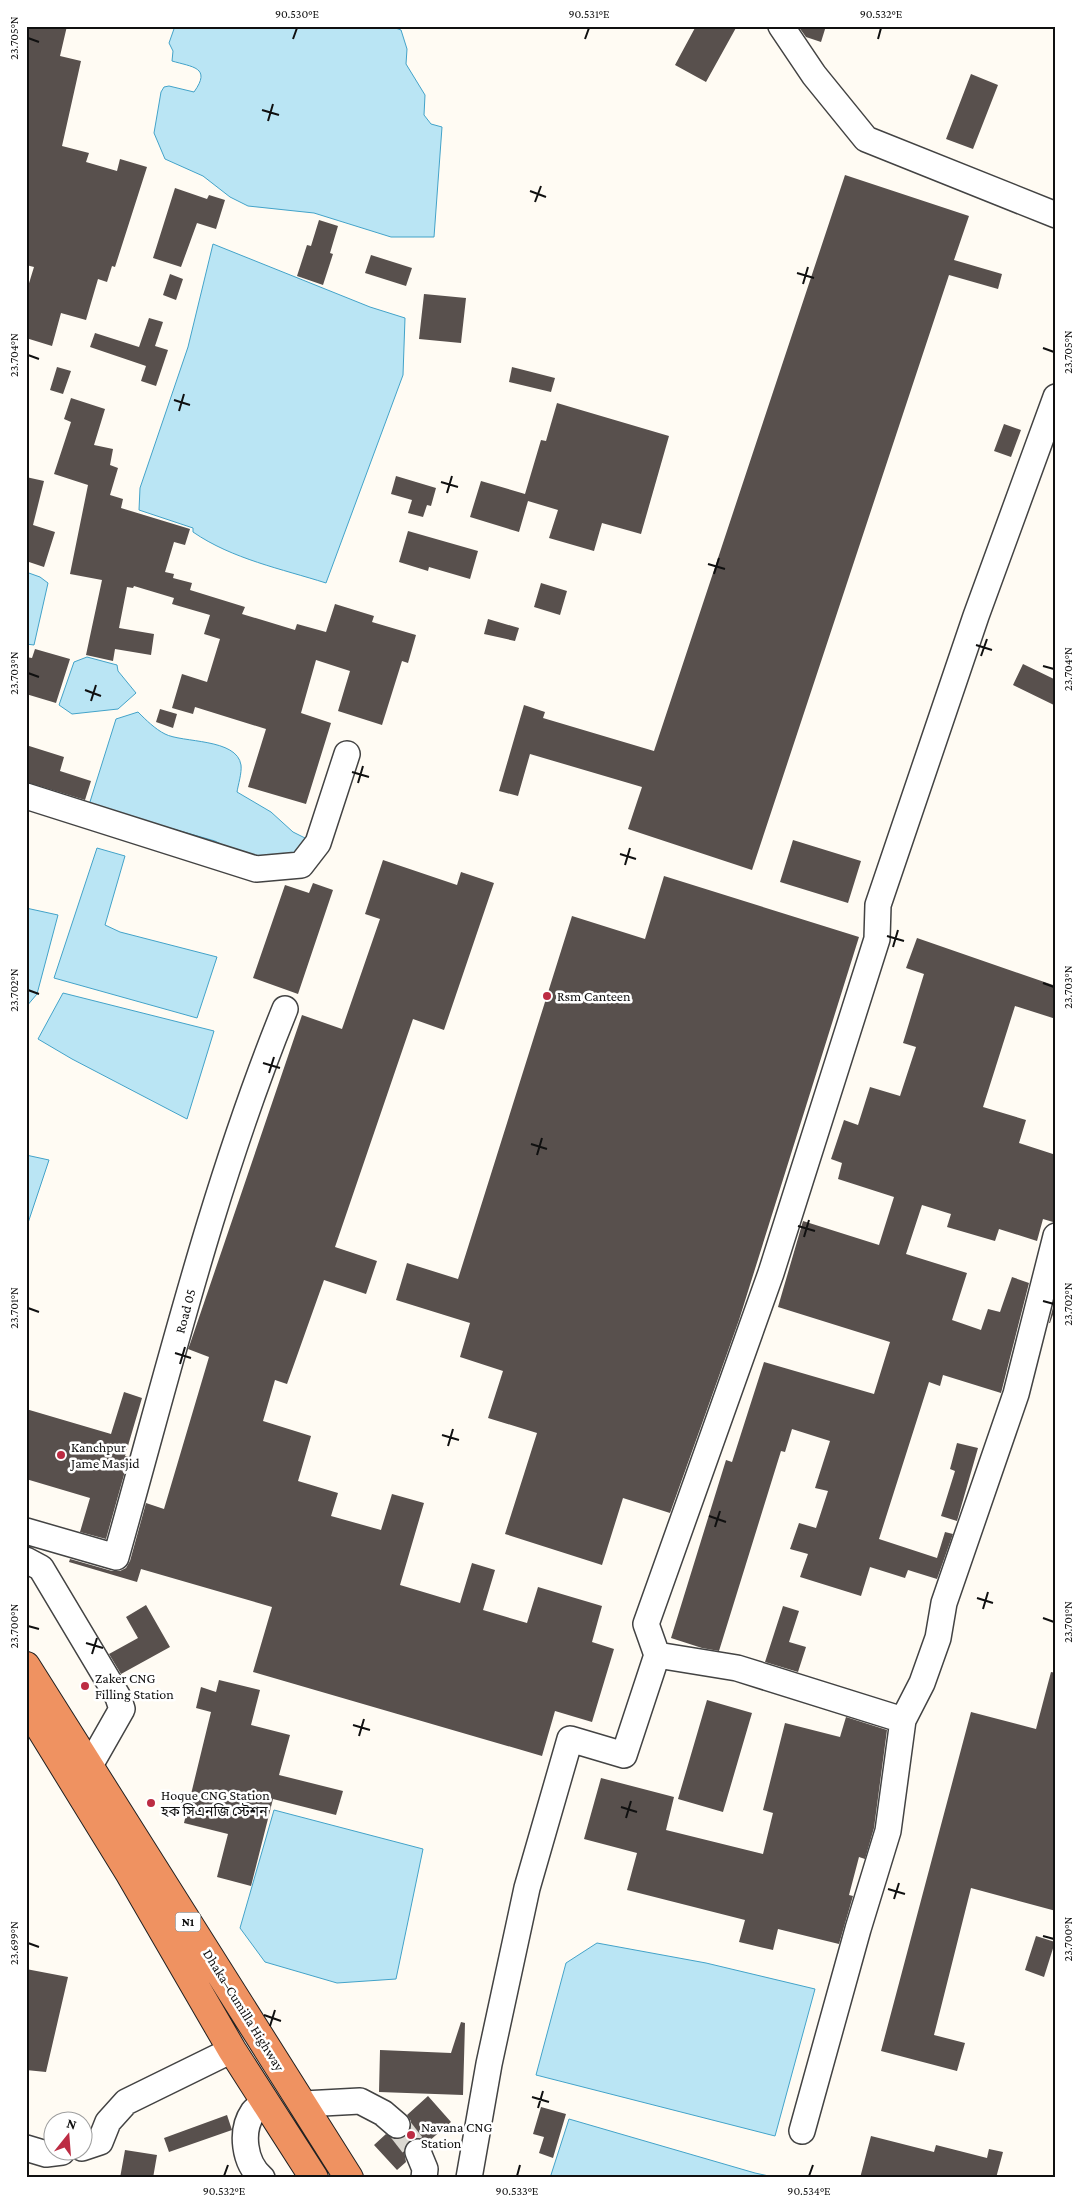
<svg xmlns="http://www.w3.org/2000/svg" width="1082" height="2204" font-family="'Crimson Pro','Noto Sans Bengali',serif">
	<rect width="100%" height="100%" fill="#fffbf3"/>
	<path fill="#bae5f4" stroke="#43a3c9" d="M175 26H390L401 30 407 49 406 64 425 95 424 115 431 124 442 127 434 237H391L314 213 248 206 230 197 203 176 165 159 154 133 161 92 164 87 169 86 194 92C212 67 192 67 172 61L173 51 169 43Z
		M213 244 370 307 405 318 403 375 326 583C282 569 232 559 193 532V528L139 510 140 488 188 347Z
		M26 572 40 577 48 583 34 645 26 644Z
		M87 657 117 665 118 671 136 693 118 709 72 714 59 705 74 662Z
		M138 712C146 720 155 729 165 734 182 743 237 738 241 765 242 773 238 785 237 792L271 812 293 832 305 838 308 844 305 855 256 863 215 841 89 805 116 719Z
		M97 848 125 856 105 925 120 932 217 957 197 1018 54 978Z
		M26 908 58 915 37 994 26 1007Z
		M63 993 214 1031 187 1119 72 1059 38 1039Z
		M26 1155 49 1160 26 1229Z
		M274 1810 423 1849 396 1979 337 1983 265 1962 240 1928Z
		M597 1943 706 1963 815 1989 775 2136 536 2075 566 1963Z
		M569 2119 755 2173 778 2178H550Z"/>
	<path fill="#58504d" d="M26 26H67L60 56 81 61 62 146 89 153 86 162 117 171 120 159 147 167 115 267 112 266 107 282 98 279 86 320 61 313 52 346 26 338V293L34 267 26 265Z
		M696 26H737L706 82 675 65Z
		M798 26H826L821 42 806 37Z
		M971 74 998 85 973 149 946 139Z
		M845 175 969 216 954 260 1002 274 998 289 949 275 752 870 628 829 642 787 530 754 518 796 499 791 524 705 545 712 543 718 654 751Z
		M175 188 207 199 209 195 225 200 216 229 197 223 181 267 153 258Z
		M319 220 338 226 330 253 333 254 323 285 297 276 307 245 311 246Z
		M371 255 412 268 406 286 365 273Z
		M170 274 183 279 176 300 163 295Z
		M424 294 466 298 461 343 419 339Z
		M149 318 163 322 155 346 168 350 156 386 141 381 146 366 90 347 95 333 139 347Z
		M57 367 71 371 63 394 50 390Z
		M512 367 555 378 551 392 509 382Z
		M71 398 105 409 94 445 113 449 110 465 118 468 110 495 123 499 121 508 190 529 185 545 174 542 165 572 174 574 173 578 192 583 190 590 245 607 242 614 295 630 297 624 326 632 335 604 374 616 372 622 416 635 408 663 402 661 382 725 338 711 350 671 316 660 301 713 331 723 306 804 248 787 266 729 195 707 193 714 172 708 182 674 207 682 220 639 204 634 210 615 172 604 174 598 134 586 133 588 127 587 119 628 154 634 151 655 115 649 113 661 86 655 102 580 70 574 88 485 54 474 71 422 64 419Z
		M557 403 669 436 641 534 602 523 594 551 549 538 558 510 528 501 519 532 470 517 481 481 525 494 541 440 546 441Z
		M1004 424 1021 430 1011 457 994 451Z
		M396 476 436 488 431 506 427 505 423 517 408 513 412 500 391 494Z
		M26 477 44 481 33 525 55 532 44 567 26 561Z
		M408 531 478 551 470 579 429 567 428 571 399 562Z
		M541 583 567 591 560 615 534 607Z
		M488 619 519 628 515 641 484 634Z
		M35 649 70 659 56 703 26 694V657L32 658Z
		M1023 664 1056 680V706L1013 685Z
		M160 709 177 714 173 728 156 722Z
		M26 745 64 757 60 771 91 781 85 800 26 782Z
		M793 840 861 861 848 903 780 882Z
		M383 860 457 885 461 872 494 883 444 1030 413 1019 335 1247 377 1261 366 1294 324 1280 287 1384 275 1380 263 1421 311 1436 298 1481 338 1493 331 1516 381 1530 392 1494 424 1503 400 1585 460 1603 472 1563 495 1570 483 1610 527 1623 538 1587 602 1606 592 1642 614 1649 592 1722 555 1711 542 1756 253 1672 272 1607 141 1569 137 1582 69 1562 70 1559 112 1571H120L126 1568 130 1561 146 1503 164 1509 209 1357 188 1349 190 1344 302 1015 342 1029 380 919 365 914Z
		M664 876 859 937 739 1320 670 1513 623 1498 602 1565 505 1534 537 1433 488 1418 503 1371 460 1357 470 1323 396 1300 407 1263 458 1279 572 916 645 939Z
		M313 883 333 890 298 994 253 978 285 885 309 893Z
		M917 938 1056 986V1019L1015 1006 983 1107 1026 1120 1019 1143 1056 1155V1212L1053 1222 1043 1219 1037 1241 999 1229 995 1241 947 1227 951 1214 922 1205 906 1254 967 1273 952 1320 981 1330 988 1309 1000 1312 1012 1277 1029 1283 1001 1393 943 1375 940 1386 929 1382 879 1539 937 1558 945 1532 953 1534 937 1579 908 1570 905 1578 870 1567 861 1596 800 1577 808 1554 790 1549 799 1523 816 1528 828 1491 815 1488 830 1441 792 1429 785 1452 781 1451 719 1651 702 1648 671 1638 726 1460 732 1462 764 1362 874 1394 890 1342 778 1307 803 1221 879 1245 894 1197 838 1179 842 1163 831 1159 844 1120 858 1125 870 1087 900 1096 916 1047 903 1043 924 974 906 968Z
		M1056 1296V1306L1050 1323H1049Z
		M124 1392 142 1398 125 1456 129 1457 106 1539 80 1532 90 1498 26 1479V1409L111 1434Z
		M957 1443 978 1448 957 1521 941 1516 955 1471 950 1469Z
		M146 1605 170 1647 121 1674 109 1654 138 1638 126 1617Z
		M783 1606 799 1611 789 1642 806 1647 798 1672 765 1662Z
		M1051 1672 1056 1673V1911L971 1888 934 2035 965 2043 957 2071 881 2051 971 1712 1036 1729Z
		M219 1680 260 1690 251 1725 290 1735 279 1775 343 1791 336 1815 273 1799 251 1886 217 1877 228 1834 184 1823 211 1712 196 1708 201 1687 216 1692Z
		M707 1700 752 1713 723 1812 678 1799Z
		M846 1717 887 1730 874 1828 865 1859 859 1857 849 1895 853 1896 839 1944 778 1929 773 1950 739 1942 745 1920 627 1890 637 1853 584 1839 601 1778 674 1797 666 1830 763 1854 773 1813 763 1810 785 1723 840 1737Z
		M1036 1936 1055 1942 1044 1977 1025 1970Z
		M26 1969 68 1977 46 2072 26 2070Z
		M461 2022 465 2023 463 2095 379 2092 380 2050 451 2053Z
		M428 2096 451 2122 428 2142 419 2138 412 2139 407 2143 404 2151 406 2162 397 2170 374 2145 386 2134 395 2139H401L408 2135 411 2127V2121L407 2115Z
		M541 2107 566 2114 553 2158 539 2153 544 2137 533 2134Z
		M227 2115 232 2130 169 2152 164 2138Z
		M871 2136 934 2152 936 2145 987 2158 989 2149 1003 2152 996 2178H860Z
		M125 2150 157 2155 153 2178H120Z"/>
	<g fill="none" stroke-linecap="round" stroke-linejoin="round">
		<path stroke="#dbd8d1" stroke-width="25" stroke-dasharray="25 12" stroke-linecap="butt" d="M397 2125 418 2152"/>
		<g stroke="#434343" stroke-width="28">
			<path id="minor" d="M781 26 814 75 866 139 1056 215
				M26 796 256 869 301 865 318 843 347 754
				M26 1531 116 1557C168 1373 213 1186 285 1009
				M26 1560 41 1568 118 1697 122 1709 89 1767
				M657 1655 737 1668 903 1720
				M304 2104 360 2101 383 2113 397 2125
				M802 2131 858 1929 888 1831 903 1720 922 1683 938 1638 944 1603 1016 1394 1056 1236
				M26 2148 46 2154 62 2152
				M82 2148 100 2142 108 2122 126 2102 232 2050
				M418 2152 425 2169 424 2178
				M262 2178C244 2163 240 2131 253 2112 256 2108 262 2106 266 2103
				M469 2178 489 2064 527 1888 570 1739 624 1755 657 1655 646 1624 771 1273 877 939 878 905 976 616 1056 397"/>
		</g>
		<g stroke="#212121" stroke-width="30">
			<path id="highway" d="M26 1666 349 2178
				M26 1705 130 1874 232 2050 314 2178"/>
		</g>
		<use href="#minor" stroke="#fff" stroke-width="25"/>
		<use href="#highway" stroke="#ef9261" stroke-width="28"/>
	</g>
	<path fill="none" stroke="#101010" stroke-width="2" d="M28 38 39 42M293 39 297 28M585 39 589 28M878 39 881 28M262 110 279 115M268 121 273 104M530 191 546 197M535 202 541 186M797 273 814 278M803 284 808 267M1043 348 1054 352M28 355 39 359M174 400 190 405M179 411 184 394M441 482 458 487M447 493 452 476M708 564 725 569M714 574 719 558M976 645 992 650M981 656 987 639M1043 666 1054 669M28 673 39 677M85 690 101 696M91 701 96 685M352 772 369 777M358 783 363 766M620 854 636 859M625 865 630 848M887 936 904 941M893 947 898 930M1043 983 1054 987M28 990 39 994M263 1063 280 1068M269 1073 274 1057M531 1144 547 1149M537 1155 542 1138M798 1226 815 1231M804 1237 809 1220M1043 1301 1054 1304M28 1308 39 1312M175 1353 191 1358M180 1364 185 1347M442 1435 459 1440M448 1446 453 1429M709 1516 726 1522M715 1527 720 1511M977 1598 993 1603M983 1609 988 1592M1043 1618 1054 1622M28 1626 39 1629M86 1643 103 1648M92 1654 97 1638M353 1725 370 1730M359 1736 364 1719M621 1807 637 1812M626 1818 631 1801M888 1889 905 1894M894 1899 899 1883M1043 1936 1054 1939M28 1943 39 1947M264 2015 281 2021M270 2026 275 2010M532 2097 549 2102M538 2108 543 2091M224 2176 228 2165M517 2176 520 2165M809 2176 813 2165"/>
	<g fill="#bc2c43" stroke="#fff" stroke-width="2">
		<circle cx="547" cy="996" r="5"/>
		<circle cx="61" cy="1455" r="5"/>
		<circle cx="85" cy="1686" r="5"/>
		<circle cx="151" cy="1803" r="5"/>
		<circle cx="411" cy="2135" r="5"/>
	</g>
	<g text-anchor="middle" stroke-width="5" stroke-linejoin="round" paint-order="stroke">
		<rect fill="#fff" stroke="#585858" stroke-width="1" x="175.5" y="1912.5" width="25" height="19" rx="4"/>
		<g font-size="12" font-weight="bold" fill="#101010">
			<text x="188" y="1926">N1</text>
		</g>
		<g font-size="14" fill="#101010" stroke="#fff" text-anchor="start">
			<text x="557" y="1001">Rsm Canteen</text>
			<text x="71" y="1452">Kanchpur<tspan x="71" dy="16">Jame Masjid</tspan></text>
			<text x="95" y="1683">Zaker CNG<tspan x="95" dy="16">Filling Station</tspan></text>
			<text x="161" y="1800">Hoque CNG Station<tspan x="161" dy="16">হক সিএনজি স্টেশন</tspan></text>
			<text x="421" y="2132">Navana CNG<tspan x="421" dy="16">Station</tspan></text>
		</g>
		<g font-size="14" fill="#101010" stroke="#fff">
			<text transform="translate(185 1311) rotate(-75)" y="5">Road 05</text>
			<text transform="translate(244 2010) rotate(58)" y="5">Dhaka–Cumilla Highway</text>
		</g>
	</g>
	<rect width="1082" height="2204" fill="none" stroke="#ffffff" stroke-width="55"/>
	<g transform="translate(68 2136) rotate(17)"><circle r="24" fill="#ffffff" stroke="#9f9f9f"/>
	<path d="M0-4L9 19L0 12L-9 19Z" fill="#bc2c43"/>
	<text y="-8" font-size="14" font-weight="bold" text-anchor="middle" fill="#101010">N</text>
	</g>
	<rect x="28" y="28" width="1026" height="2148" fill="none" stroke="#101010" stroke-width="2"/>
	<g font-size="12" text-anchor="middle" fill="#101010">
		<text x="297" y="18">90.530°E</text>
		<text x="589" y="18">90.531°E</text>
		<text x="881" y="18">90.532°E</text>
		<text transform="translate(14 38) rotate(-90)" y="4">23.705°N</text>
		<text transform="translate(1068 352) rotate(-90)" y="4">23.705°N</text>
		<text transform="translate(14 355) rotate(-90)" y="4">23.704°N</text>
		<text transform="translate(1068 669) rotate(-90)" y="4">23.704°N</text>
		<text transform="translate(14 673) rotate(-90)" y="4">23.703°N</text>
		<text transform="translate(1068 987) rotate(-90)" y="4">23.703°N</text>
		<text transform="translate(14 990) rotate(-90)" y="4">23.702°N</text>
		<text transform="translate(1068 1304) rotate(-90)" y="4">23.702°N</text>
		<text transform="translate(14 1308) rotate(-90)" y="4">23.701°N</text>
		<text transform="translate(1068 1622) rotate(-90)" y="4">23.701°N</text>
		<text transform="translate(14 1626) rotate(-90)" y="4">23.700°N</text>
		<text transform="translate(1068 1939) rotate(-90)" y="4">23.700°N</text>
		<text transform="translate(14 1943) rotate(-90)" y="4">23.699°N</text>
		<text x="224" y="2195">90.532°E</text>
		<text x="517" y="2195">90.533°E</text>
		<text x="809" y="2195">90.534°E</text>
	</g>
</svg>
